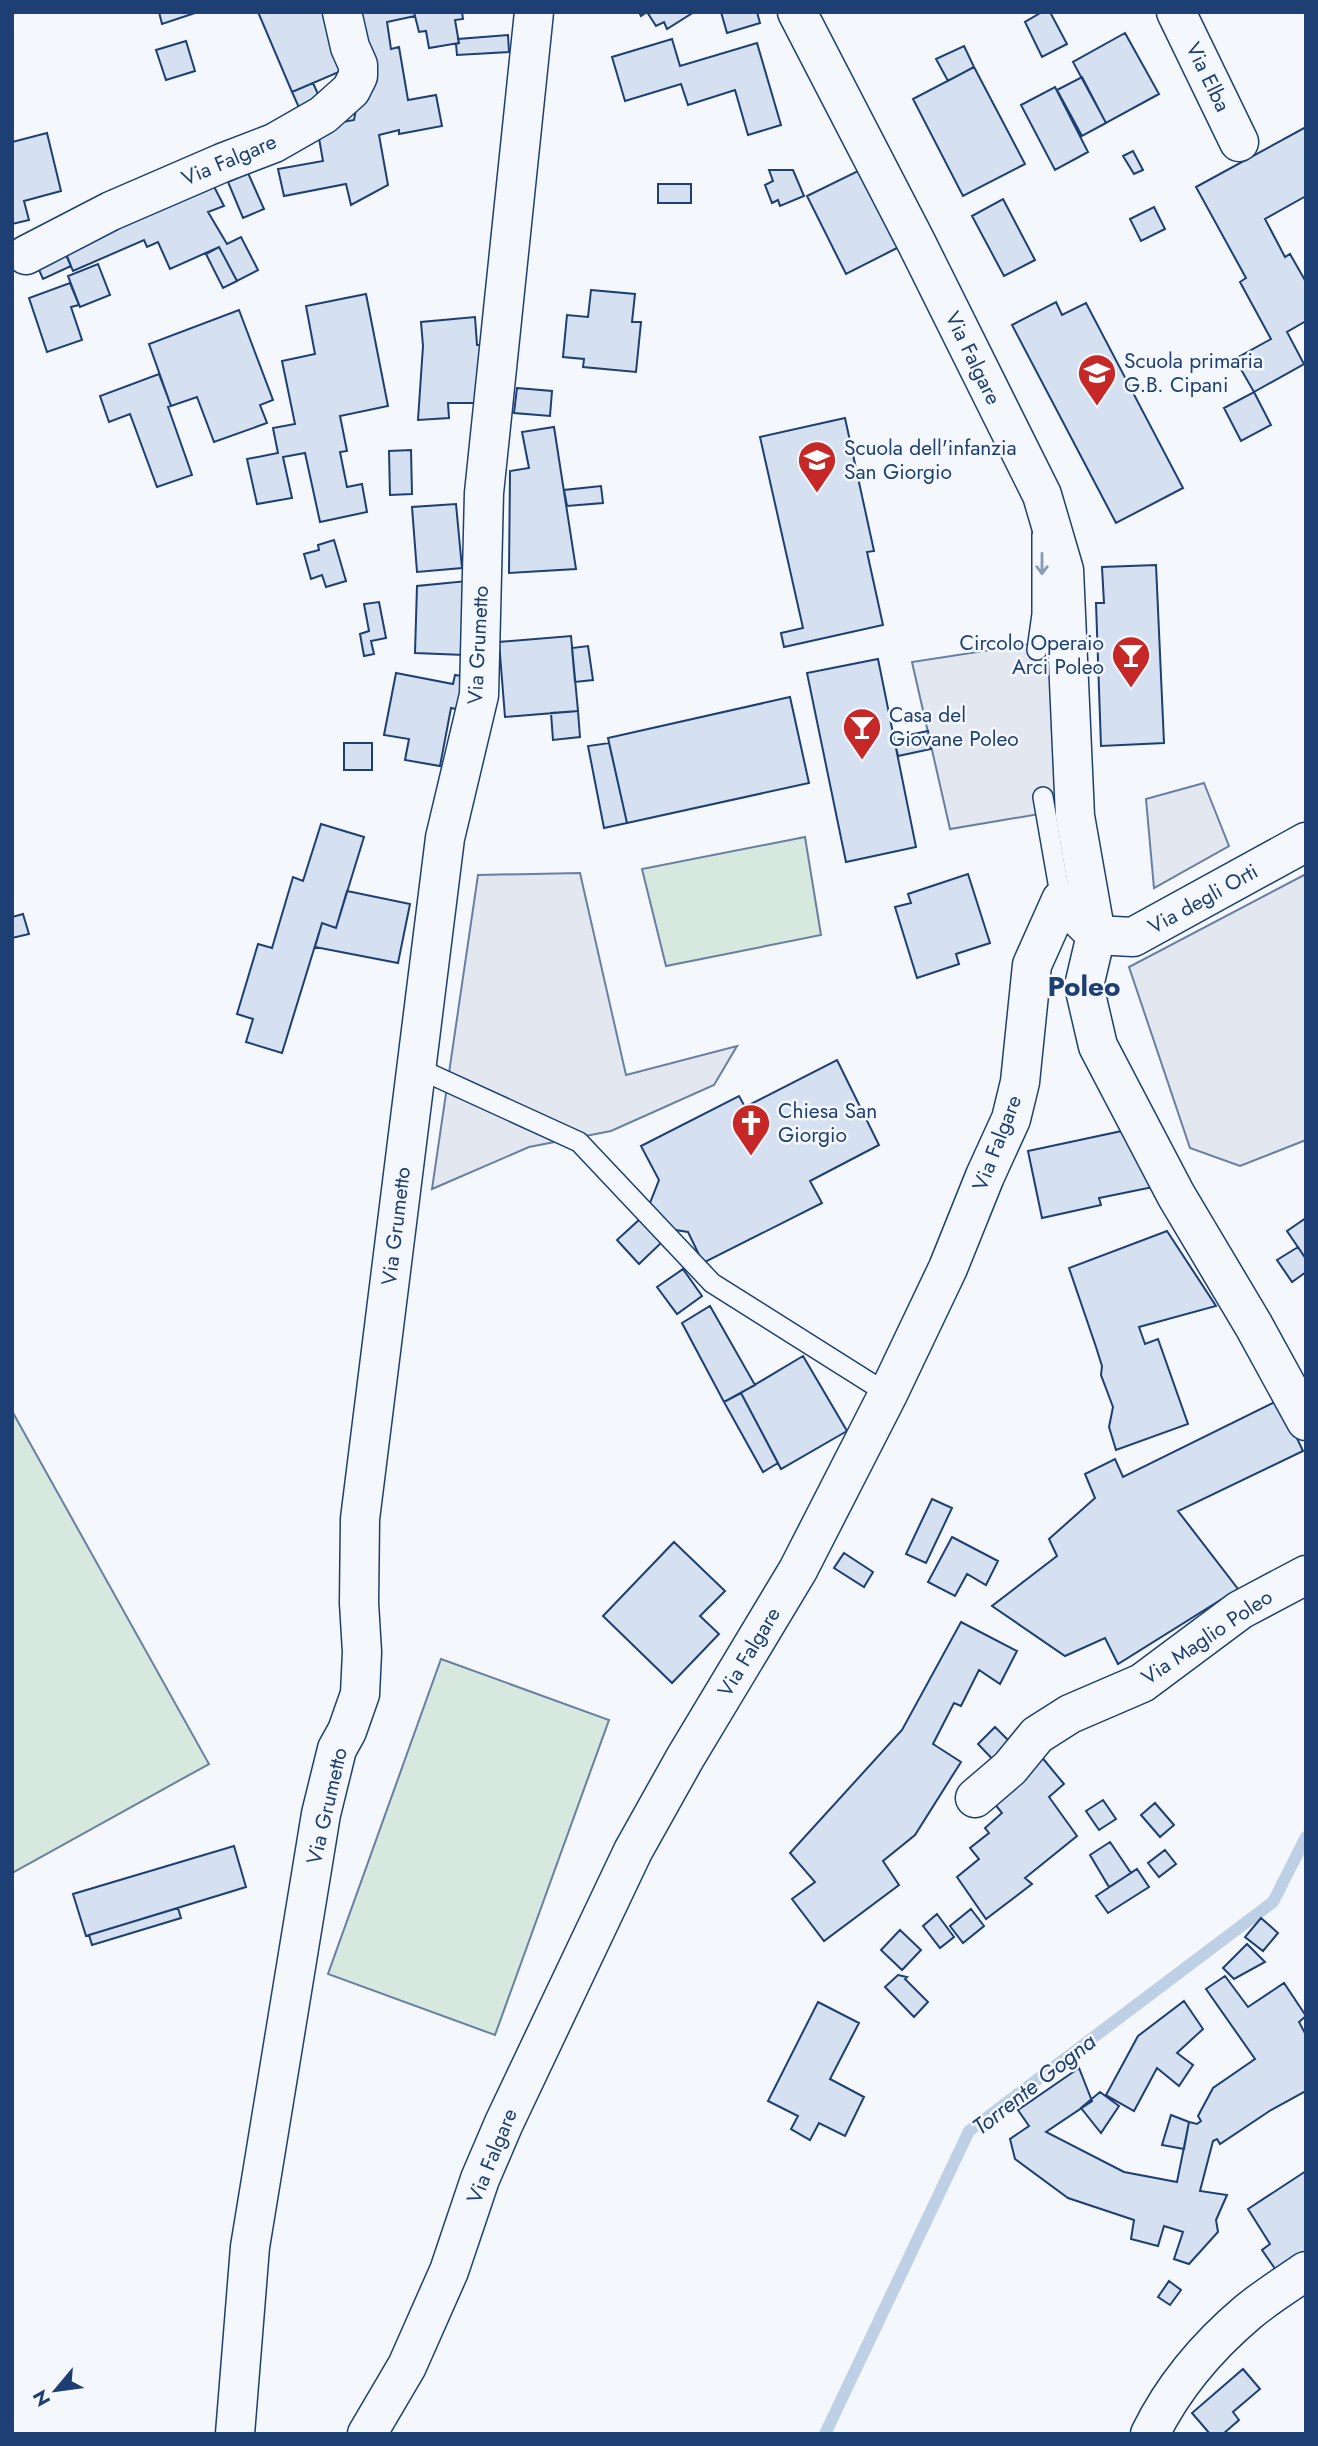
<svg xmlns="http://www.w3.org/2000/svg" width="1318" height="2446" font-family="Jost,sans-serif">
	<rect width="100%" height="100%" fill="#f4f7fb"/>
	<path fill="#d7e8df" stroke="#687fa3" stroke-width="2" d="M805 837 821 935 666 966 642 869Z
		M12 1411 209 1764 12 1873Z
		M441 1659 609 1720 495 2035 328 1974Z"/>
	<path fill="#e3e8f0" stroke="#687fa3" stroke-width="2" d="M1055 640 1063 810 950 829 912 662Z
		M1204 783 1229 846 1154 888 1146 799Z
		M580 873 626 1075 737 1046 714 1085 611 1131 529 1147 432 1189 478 875Z
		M1306 874V1140L1240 1166 1190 1148 1129 967Z"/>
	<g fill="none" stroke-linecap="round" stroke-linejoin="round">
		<path stroke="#bed0e5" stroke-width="12" d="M825 2434 969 2131 1273 1902 1306 1837"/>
	</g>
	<path fill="#d5e0f0" stroke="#1d3f73" stroke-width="2" d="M159 12H198L162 24Z
		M258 12H330L353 66 292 92Z
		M347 12H414L415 16 387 22 391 49 399 47 408 100 436 95 442 126 399 134V130L379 135 388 185 351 205 346 184 284 196 278 169 323 161 317 127 354 120 368 46Z
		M414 12H462L463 19 455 20 459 43 429 48 426 31 419 32Z
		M639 12H694L667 29 664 22 656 26 647 12 641 16Z
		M721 12H757L760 23 727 33Z
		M1042 12H1050L1067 44 1042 57 1025 22Z
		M1125 33 1159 94 1106 123 1073 62Z
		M508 35 509 52 457 55 456 44 459 43 458 39Z
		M672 39 680 66 757 43 781 125 748 135 735 90 688 105 681 84 625 101 612 57Z
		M186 41 195 71 166 80 156 50Z
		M964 46 974 67 948 81 936 59Z
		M974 67 1025 164 963 196 913 99Z
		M1082 77 1106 123 1082 136 1057 90Z
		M313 83 322 103 301 112 292 92Z
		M1055 87 1088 152 1055 170 1021 105Z
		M1306 127V196L1265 219 1285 257 1290 254 1306 282V321L1287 332 1304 364 1254 392 1235 359 1271 339 1240 282 1246 278 1196 187Z
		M47 133 61 191 24 201 29 220 12 224V142Z
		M1133 151 1143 170 1134 174 1123 156Z
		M769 170H793L804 196 780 206 778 200 772 203 765 185 773 181Z
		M860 170 899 247 846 274 807 196Z
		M248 173 264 209 243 218 228 182Z
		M208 175 224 206 208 212 227 244 241 237 258 270 237 281 219 247 170 269 158 242 147 247 144 240 73 271 59 239Z
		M658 184H691V203H658Z
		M1003 199 1035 260 1004 276 972 216Z
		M1154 207 1165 229 1141 241 1130 219Z
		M61 241 71 266 43 279 32 254Z
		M219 247 237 281 223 288 206 254Z
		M98 264 110 295 80 307 68 276Z
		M70 283 79 305 71 307 82 340 47 352 29 298Z
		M591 290 635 294 632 322H641L636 372 583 367 584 359 563 357 567 315 588 317Z
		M366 294 388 406 340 416 347 451 340 452 347 487 362 484 367 512 320 522 305 453 283 457 292 498 257 504 247 459 278 453 273 428 295 424 282 361 315 354 306 306Z
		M1056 302 1062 315 1086 303 1183 488 1116 523 1012 325Z
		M239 310 273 400 260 405 267 423 214 442 197 397 171 406 149 344Z
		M475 317 477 345H484L478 403H448L449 418 418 420 423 346 421 322Z
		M159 374 171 406 168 407 192 475 157 487 130 414 109 422 100 396Z
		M517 388 552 391 550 416 514 413Z
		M1254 392 1271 425 1241 441 1224 408Z
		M845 418 874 551 867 552 883 625 784 647 781 633 803 628 760 437Z
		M554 427 576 569 509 573 510 471 529 468 522 432Z
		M411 450 412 494 390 495 389 451Z
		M601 486 603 503 567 506 564 490Z
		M456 504 462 568 417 572 412 507Z
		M334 540 346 581 326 587 322 575 311 579 304 554 319 550 318 545Z
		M1156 565 1164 743 1101 746 1096 603H1104L1102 567Z
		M467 581 464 655 415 653 417 586Z
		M379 602 386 638 371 641 374 654 364 656 360 634 369 631 364 604Z
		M571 636 578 711 505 717 499 642Z
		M588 646 593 680 575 682 572 648Z
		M878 659 916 847 846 862 807 673Z
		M396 673 453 684 455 675 467 677 461 710 451 708 440 766 405 760 409 739 384 735Z
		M790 697 809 783 627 823 608 738Z
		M578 711 580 737 553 740 551 713Z
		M928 731 931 749 898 756 894 738Z
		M344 743H372V770H344Z
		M609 743 627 823 604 828 588 746Z
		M321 824 364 837 336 928 322 923 282 1053 246 1042 253 1019 237 1014 258 944 272 948 293 877 303 881Z
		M968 874 990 943 956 954 959 964 917 978 895 907 911 903 908 894Z
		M347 891 410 904 398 963 315 947 322 923 336 928Z
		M23 914 29 934 12 938V917Z
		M837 1060 879 1145 810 1181 822 1203 703 1263 688 1232 663 1228 650 1203 659 1180 641 1146 739 1096 745 1107Z
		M1136 1128 1158 1186 1099 1198 1101 1205 1042 1218 1028 1151Z
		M1306 1218V1259L1287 1231Z
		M640 1219 661 1243 639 1264 617 1240Z
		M1167 1231 1216 1306 1139 1327 1145 1344 1158 1339 1188 1424 1116 1450 1109 1427 1113 1407 1101 1375 1102 1366 1096 1347 1069 1268Z
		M1298 1247 1306 1259V1272L1292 1282 1277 1260Z
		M683 1269 702 1296 677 1314 657 1287Z
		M710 1306 755 1385 724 1402 682 1323Z
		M803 1356 847 1431 781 1469 741 1393Z
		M741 1393 778 1463 763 1472 724 1402Z
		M1279 1400 1303 1451 1178 1511 1238 1589 1118 1664 1105 1638 1065 1656 992 1606 1057 1556 1049 1539 1095 1498 1085 1474 1115 1459 1123 1477Z
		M932 1499 952 1508 926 1563 906 1554Z
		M952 1537 998 1561 986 1585 967 1574 955 1596 928 1582Z
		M674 1542 725 1591 700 1616 719 1634 672 1683 603 1616Z
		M844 1553 873 1572 864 1587 834 1568Z
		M961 1622 1017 1651 1000 1684 979 1670 961 1706 954 1703 933 1744 961 1762 915 1835 883 1861 899 1885 824 1941 792 1899 815 1882 790 1853 902 1730Z
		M995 1727 1018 1750 1001 1768 978 1744Z
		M1040 1755 1064 1784 1049 1797 1077 1836 1025 1878 1032 1884 986 1919 957 1877 979 1859 970 1848 989 1833 985 1828 1002 1813 989 1797Z
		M1103 1800 1116 1819 1099 1830 1086 1811Z
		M1155 1803 1174 1825 1160 1837 1141 1815Z
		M1110 1842 1131 1873 1109 1887 1090 1855Z
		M234 1846 246 1887 86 1936 73 1894Z
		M1165 1850 1176 1864 1159 1877 1148 1863Z
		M1137 1869 1149 1887 1108 1913 1096 1896Z
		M178 1908 181 1918 92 1945 89 1935Z
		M971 1909 984 1926 963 1943 950 1926Z
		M937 1914 954 1937 940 1948 923 1926Z
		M1261 1918 1278 1933 1263 1951 1245 1937Z
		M900 1930 921 1950 902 1970 881 1950Z
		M1247 1944 1265 1962 1234 1979 1223 1968Z
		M898 1975 907 1977 905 1979 928 2002 914 2017 885 1987Z
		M1225 1976 1248 2007 1284 1983 1306 2016 1299 2022 1306 2035V2091L1271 2110 1220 2144 1217 2139 1213 2141 1200 2191 1227 2195 1216 2220 1218 2232 1189 2264 1174 2259 1183 2232 1164 2226 1158 2246 1131 2239 1134 2220 1068 2198 1015 2159 1010 2139 1029 2126 1018 2110 1079 2068 1092 2101 1046 2132 1124 2172 1177 2182 1189 2122 1197 2124 1201 2121 1198 2116 1213 2088 1255 2059 1206 1989Z
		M1184 2001 1203 2029 1177 2053 1193 2065 1179 2086 1157 2068 1134 2111 1106 2095 1138 2036Z
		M818 2002 859 2023 830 2079 864 2097 845 2136 819 2123 810 2140 791 2129 798 2116 768 2101Z
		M1100 2092 1119 2106 1101 2133 1081 2108Z
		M1171 2115 1189 2122 1184 2149 1162 2145Z
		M1306 2171V2259L1280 2276 1262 2250 1270 2244 1248 2209Z
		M1169 2281 1181 2290 1170 2305 1158 2297Z
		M1243 2369 1260 2389 1233 2412 1239 2420 1223 2434H1210L1192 2413Z"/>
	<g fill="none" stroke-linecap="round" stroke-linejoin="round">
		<g stroke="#1d3f73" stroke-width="22">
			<path id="service" d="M1037 650 1042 614V535
				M1043 797 1061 900
				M415 1067 579 1142 712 1283 888 1394"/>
		</g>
		<g stroke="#1d3f73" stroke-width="41">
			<path id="minor" d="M1176 12 1239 142
				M26 255 111 211 222 163 274 143 323 115 351 90 358 76V65L350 47 342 12
				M975 1798 1010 1768 1037 1735 1070 1714 1142 1683 1240 1610 1306 1575
				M235 2434 250 2247 321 1814 337 1749 347 1731 360 1694 362 1652 359 1603 360 1519 445 838 479 695 484 493 534 12
				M367 2434 407 2366 449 2271 480 2179 504 2123 633 1851 685 1758 798 1570 888 1394 948 1268 985 1176 1011 1119 1020 1082 1032 965 1061 900 1096 935 1133 937 1306 842"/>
		</g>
		<g stroke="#1d3f73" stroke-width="41">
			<path id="tertiary" d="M797 12 916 242 1042 495 1064 570 1075 816 1096 935 1084 986 1098 1046 1176 1195 1254 1326 1306 1421
				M1150 2434C1173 2387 1209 2345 1248 2312 1266 2297 1287 2284 1306 2271"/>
		</g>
		<use href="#service" stroke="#f4f7fb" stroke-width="19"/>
		<use href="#minor" stroke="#f4f7fb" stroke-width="38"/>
		<use href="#tertiary" stroke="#f4f7fb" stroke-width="38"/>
	</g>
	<defs><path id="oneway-shaft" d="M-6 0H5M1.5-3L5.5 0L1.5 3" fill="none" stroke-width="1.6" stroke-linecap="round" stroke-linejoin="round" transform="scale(1.75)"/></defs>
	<use stroke="#889bb7" href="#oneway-shaft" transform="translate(1042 564) rotate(90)"/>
	<defs>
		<g id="school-pin" transform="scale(2.0125)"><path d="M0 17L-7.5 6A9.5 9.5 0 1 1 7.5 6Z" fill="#c62828" stroke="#f4f7fb"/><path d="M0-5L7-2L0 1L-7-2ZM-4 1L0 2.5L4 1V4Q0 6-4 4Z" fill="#fff"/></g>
		<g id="bar-pin" transform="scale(2.0125)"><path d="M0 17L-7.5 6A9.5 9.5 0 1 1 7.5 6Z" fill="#c62828" stroke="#f4f7fb"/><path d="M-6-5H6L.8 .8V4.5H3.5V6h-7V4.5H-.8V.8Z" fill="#fff"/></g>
		<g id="church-pin" transform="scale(2.0125)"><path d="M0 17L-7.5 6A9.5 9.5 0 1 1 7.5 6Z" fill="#c62828" stroke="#f4f7fb"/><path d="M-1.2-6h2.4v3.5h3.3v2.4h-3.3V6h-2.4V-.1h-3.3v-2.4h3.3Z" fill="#fff"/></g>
	</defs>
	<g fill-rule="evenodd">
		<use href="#school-pin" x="1097" y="373"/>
		<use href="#school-pin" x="817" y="460"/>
		<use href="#bar-pin" x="1131" y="655"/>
		<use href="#bar-pin" x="862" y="727"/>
		<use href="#church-pin" x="751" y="1123"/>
	</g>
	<g text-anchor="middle" stroke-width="5" stroke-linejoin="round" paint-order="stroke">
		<g font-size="21" fill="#1d3f73" stroke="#f4f7fb">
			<text transform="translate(1208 77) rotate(64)" y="7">Via Elba</text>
			<text transform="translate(229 160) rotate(-23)" y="7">Via Falgare</text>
			<text transform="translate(973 358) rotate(64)" y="7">Via Falgare</text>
			<text transform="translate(478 645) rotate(-87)" y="7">Via Grumetto</text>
			<text transform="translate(1203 899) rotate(-29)" y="7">Via degli Orti</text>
			<text transform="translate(997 1143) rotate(-69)" y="7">Via Falgare</text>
			<text transform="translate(396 1226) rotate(-83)" y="7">Via Grumetto</text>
			<text transform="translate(1207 1637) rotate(-34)" y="7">Via Maglio Poleo</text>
			<text transform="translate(749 1652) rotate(-59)" y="7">Via Falgare</text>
			<text transform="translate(327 1806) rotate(-77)" y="7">Via Grumetto</text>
			<text transform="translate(492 2156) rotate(-68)" y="7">Via Falgare</text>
		</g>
		<g font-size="21" fill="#1d3f73" stroke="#f4f7fb" text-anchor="start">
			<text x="1124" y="368">Scuola primaria<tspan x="1124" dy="24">G.B. Cipani</tspan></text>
			<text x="844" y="455">Scuola dell'infanzia<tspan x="844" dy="24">San Giorgio</tspan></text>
			<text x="1104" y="650" text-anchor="end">Circolo Operaio<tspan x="1104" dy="24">Arci Poleo</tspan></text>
			<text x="889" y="722">Casa del<tspan x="889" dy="24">Giovane Poleo</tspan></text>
			<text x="778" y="1118">Chiesa San<tspan x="778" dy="24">Giorgio</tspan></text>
		</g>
		<g font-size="23" font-style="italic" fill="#1d3f73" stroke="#f4f7fb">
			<text transform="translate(1034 2084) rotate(-38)" y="8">Torrente Gogna</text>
		</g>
		<g font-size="28" font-weight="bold" fill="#1d3f73" stroke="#f4f7fb">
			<text x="1084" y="996">Poleo</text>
		</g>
	</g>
	<rect width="1318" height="2446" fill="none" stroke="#1d3f73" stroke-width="28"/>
	<g transform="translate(56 2390) rotate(241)" stroke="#f4f7fb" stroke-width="5" paint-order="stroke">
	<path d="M0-5L12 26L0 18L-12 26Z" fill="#1d3f73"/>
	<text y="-10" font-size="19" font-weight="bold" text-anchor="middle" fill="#1d3f73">N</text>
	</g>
</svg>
